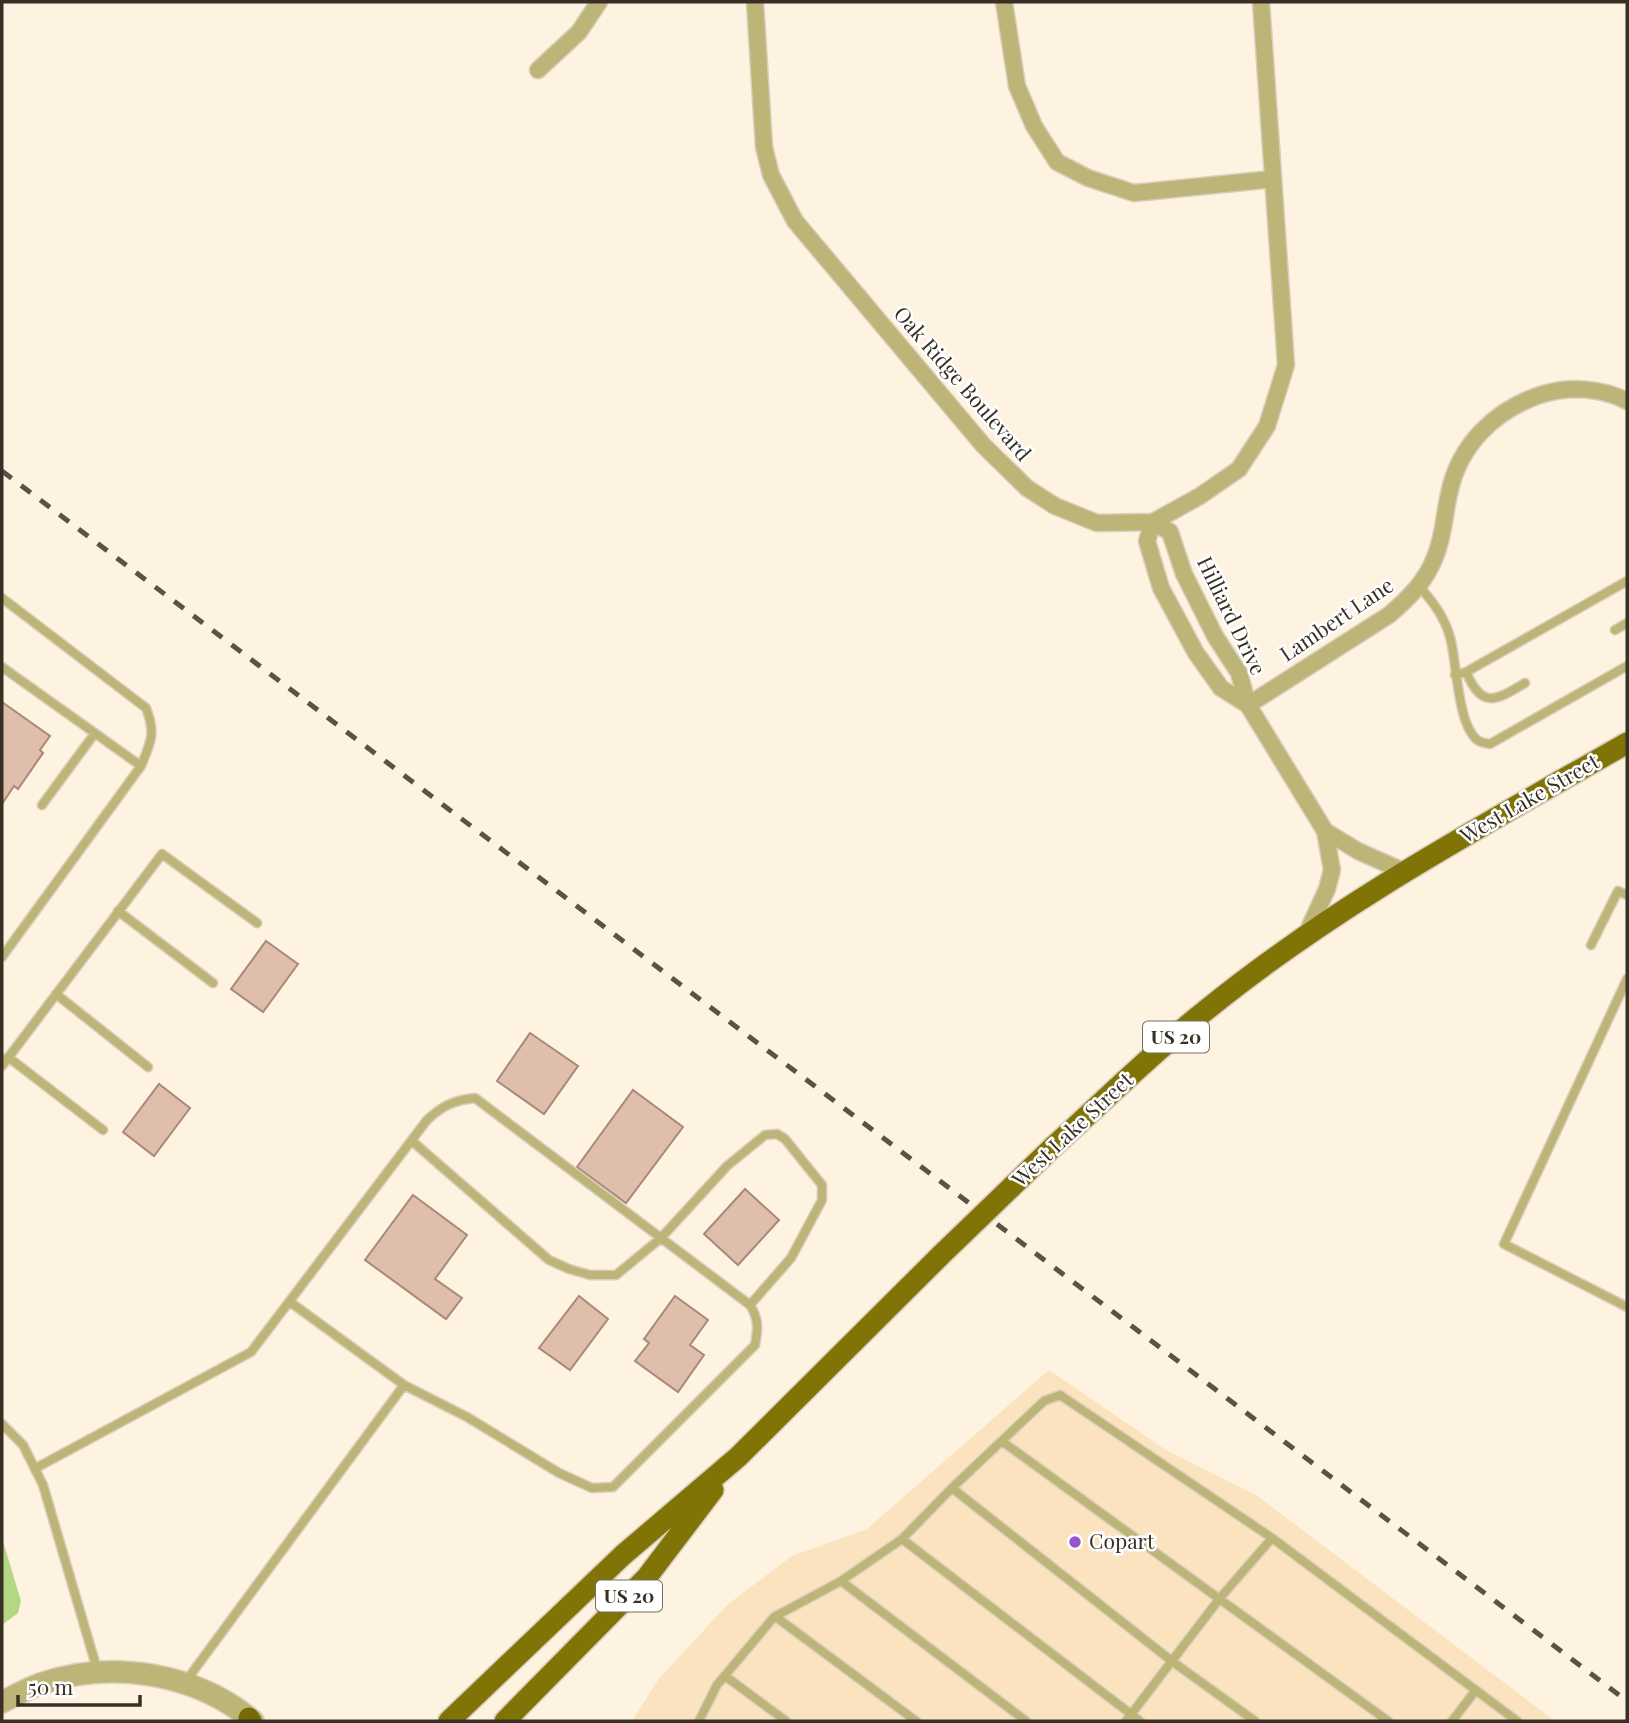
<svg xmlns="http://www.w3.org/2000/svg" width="1629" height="1723" font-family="'Playfair Display',serif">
	<rect width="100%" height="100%" fill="#fef2e0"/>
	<path fill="#fce3bf" d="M1049 1370 1166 1450 1256 1495 1555 1721H632L658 1680 727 1605 792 1556 867 1529Z"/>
	<path fill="#b3d782" d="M2 1538 21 1601 18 1613 2 1625Z"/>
	<path fill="#dfbeac" stroke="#a88979" stroke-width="2" d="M2 702 50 736 40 750 43 753 18 789 14 786 2 804Z
		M266 941 298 964 263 1012 231 989Z
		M530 1033 578 1066 544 1114 497 1081Z
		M159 1084 190 1108 154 1156 123 1132Z
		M633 1090 683 1127 626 1203 577 1167Z
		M745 1189 779 1220 738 1265 704 1234Z
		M413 1195 467 1235 435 1279 462 1298 446 1319 365 1260Z
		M579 1296 608 1319 570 1370 539 1348Z
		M675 1296 708 1320 690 1345 704 1355 678 1392 635 1361 649 1343 644 1339Z"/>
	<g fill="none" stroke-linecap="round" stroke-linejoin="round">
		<g stroke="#dacfbe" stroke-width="11">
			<path id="service" d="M1419 586C1433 602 1444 616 1450 637 1457 660 1457 728 1479 741 1480 742 1489 744 1490 744L1627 666
				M2 598 146 708C156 733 151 742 141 766L2 957
				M1615 630 1627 623
				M2 667 141 766
				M1466 672C1482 708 1494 702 1525 683
				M1455 675 1466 672 1627 581
				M42 805 95 733
				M118 911 213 983
				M1591 945 1618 891 1627 895
				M1627 979 1504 1244 1627 1307
				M56 994 148 1067
				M8 1057 103 1130
				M2 1066 162 854 257 923
				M412 1141 549 1260 569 1269 590 1275H616L661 1238 727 1166 765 1135 777 1134 785 1139 822 1185V1200L791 1258 750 1305
				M290 1302 404 1385
				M2 1424 23 1445 43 1485 97 1669
				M1003 1442 1388 1721
				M36 1468 251 1352 427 1120C442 1106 454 1100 475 1098L750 1305C759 1319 758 1329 755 1345L613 1487 592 1488 559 1473 467 1417 404 1385 186 1681
				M952 1488 1173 1662 1255 1721
				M902 1539 1140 1721
				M841 1581 1026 1721
				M776 1617 916 1721
				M725 1676 786 1721
				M699 1721 717 1685 774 1617 841 1581 902 1539 952 1488 1044 1401 1060 1395 1272 1538 1517 1721
				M1126 1721 1220 1598 1272 1538
				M1452 1721 1476 1690"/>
		</g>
		<g stroke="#dacfbe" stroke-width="19">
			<path id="minor" d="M755 2 764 147 771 175 795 221 983 445 1027 488 1055 506 1097 523 1153 522 1200 496 1239 469 1267 426 1286 365 1261 2
				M1004 2 1017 86 1034 126 1057 162 1088 178 1134 193 1273 179
				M538 70 579 32 599 2
				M1248 705 1221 688 1196 653 1161 588 1147 541 1153 522 1170 532 1184 574 1215 636 1239 673 1248 705 1325 831 1332 870 1327 889 1305 937
				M1248 705 1389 615C1409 598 1426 581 1435 557 1444 536 1444 515 1449 494 1459 444 1496 409 1543 394 1570 386 1602 388 1627 401
				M1325 831 1358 851 1405 872"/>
		</g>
		<g stroke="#dacfbe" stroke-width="24">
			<path id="tertiary" d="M2 1702C14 1696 27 1689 40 1684 111 1659 196 1673 253 1721"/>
		</g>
		<g stroke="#dacfbe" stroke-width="24">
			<path id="trunk" d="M1054 1146C1104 1101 1152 1053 1205 1011 1335 905 1482 826 1627 743
				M449 1721 623 1555 738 1457 941 1255
				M505 1721 647 1577 713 1490"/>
		</g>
		<g stroke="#dacfbe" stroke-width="24">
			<path id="motorway" d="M249 1718 251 1721"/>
		</g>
		<use href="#service" stroke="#bdb578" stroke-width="8"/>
		<use href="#minor" stroke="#bdb578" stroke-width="16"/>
		<use href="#tertiary" stroke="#bdb578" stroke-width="21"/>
		<use href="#trunk" stroke="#807406" stroke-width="21"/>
		<use href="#motorway" stroke="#766a05" stroke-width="21"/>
		<path stroke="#5a5246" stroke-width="5" stroke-dasharray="12 12" stroke-linecap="butt" d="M2 471 1627 1701"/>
		<g stroke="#dacfbe" stroke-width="24" stroke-linecap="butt">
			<path id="trunk-bridge" d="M941 1255 1054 1146"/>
		</g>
		<use href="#trunk-bridge" stroke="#807406" stroke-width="21"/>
	</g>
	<circle fill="#9755ca" stroke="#fff" stroke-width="2.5" cx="1075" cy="1542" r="7"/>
	<g text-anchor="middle" stroke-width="5" stroke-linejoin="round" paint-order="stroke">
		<g fill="#fff" stroke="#746e66" stroke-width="2">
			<rect x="1143" y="1021.5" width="66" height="31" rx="5"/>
			<rect x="596" y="1580.5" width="66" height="31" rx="5"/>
		</g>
		<g font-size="19" font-weight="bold" fill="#383025">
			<text x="1176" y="1044">US 20</text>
			<text x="629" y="1603">US 20</text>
		</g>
		<g font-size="21" fill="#383025" stroke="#fff">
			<text transform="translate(962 384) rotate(49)" y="7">Oak Ridge Boulevard</text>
			<text transform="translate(1231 616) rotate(64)" y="7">Hilliard Drive</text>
			<text transform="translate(1337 620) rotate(-34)" y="7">Lambert Lane</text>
			<text transform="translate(1530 799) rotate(-30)" y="7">West Lake Street</text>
			<text transform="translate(1073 1130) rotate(-43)" y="7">West Lake Street</text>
		</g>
		<g font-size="21" fill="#383025" stroke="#fff" text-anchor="start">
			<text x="1089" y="1549">Copart</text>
		</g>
	</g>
	<rect width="1629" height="1723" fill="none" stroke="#383025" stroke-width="7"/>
	<path d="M18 1695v10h122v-10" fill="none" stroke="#383025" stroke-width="3.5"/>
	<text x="28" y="1695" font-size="21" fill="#383025" stroke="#ffffff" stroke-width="5" paint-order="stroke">50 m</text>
</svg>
